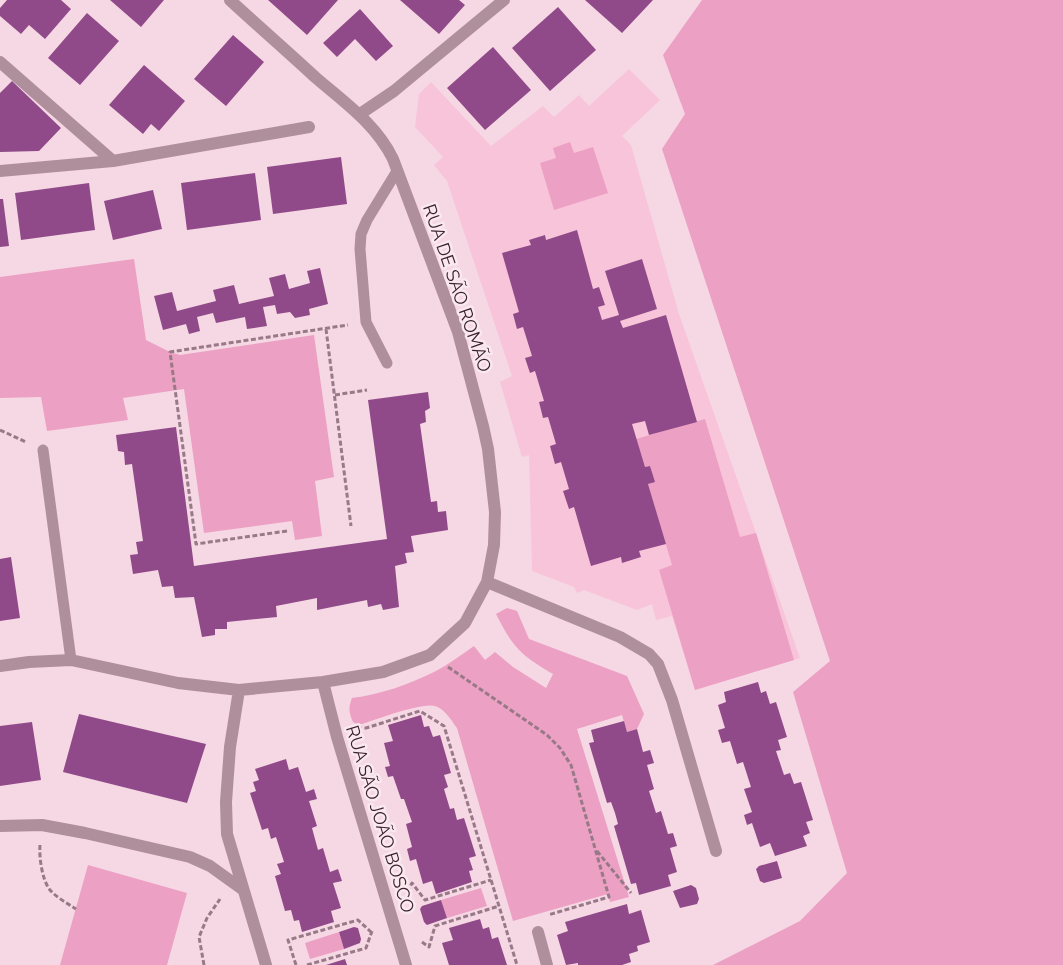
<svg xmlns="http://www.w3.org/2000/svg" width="1063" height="965" font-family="Raleway,sans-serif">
	<rect width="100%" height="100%" fill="#f6d7e4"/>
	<path fill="#f8c4da" d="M629 69 660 100 622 136 631 145 679 314 800 658 695 690 672 616 656 620 652 604 637 610 584 590 577 593 574 587 532 571 529 455 522 457 500 382 512 376 447 181 434 165 443 157 415 127 419 94 431 82 491 146 543 106 554 117 579 95 589 106Z"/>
	<path fill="#eca0c3" d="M702 0H1063V965H713L800 921 847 873 793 692 830 661 662 149 685 114 663 55Z
		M570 142 574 153 593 147 608 193 554 210 540 163 556 158 553 148Z
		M134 259 146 340 170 352 180 355 314 335 334 477 315 481 322 536 295 540 292 521 204 533 184 389 123 398 128 420 47 431 41 397 0 398V277Z
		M705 419 740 537 756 533 794 660 695 690 659 570 672 565 648 484 654 482 650 466 645 467 636 439Z
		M507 608 517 611 529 639 627 676 644 714 637 729 627 732 622 715 577 729 629 897 610 902 608 894 513 921 457 728C451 720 445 709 435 706 421 702 375 720 359 725L353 722C349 713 348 708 352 698 380 695 409 684 434 672 448 665 461 655 474 646L485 660 495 652 513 667 546 688 553 674C521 655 513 648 496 614Z
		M88 865 187 893 167 965H60Z
		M481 888 487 906 447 918 441 900Z
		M339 932 344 949 310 959 305 943Z"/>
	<path fill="#904a89" d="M7 0H61L71 9 45 39 29 25 21 34 0 16V8Z
		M110 0H164L141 27Z
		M268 0H338L307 35Z
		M400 0H459L465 5 439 34Z
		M585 0H653L622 33Z
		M558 7 596 50 550 91 512 48Z
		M360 9 393 46 376 61 355 39 337 57 323 43Z
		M87 13 119 41 80 85 48 58Z
		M233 35 264 62 226 106 194 79Z
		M493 47 531 90 485 130 447 88Z
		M144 65 185 101 159 131 151 124 143 134 109 105Z
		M12 81 61 128 39 151 0 152V93Z
		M341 157 347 204 273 214 267 167Z
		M255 173 261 220 187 230 181 183Z
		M89 183 95 230 21 240 15 193Z
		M153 190 162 229 113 240 104 201Z
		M0 199H3L9 246 0 247Z
		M577 230 593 289 599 287 605 305 598 307 602 320 619 315 605 271 642 259 657 309 620 321 623 328 666 315 697 422 649 435 645 421 632 424 645 467 650 466 655 482 648 484 666 544 639 551 641 557 622 563 621 557 591 566 574 507 569 509 563 491 569 489 561 462 555 464 550 446 556 444 548 417 543 418 539 402 544 401 535 371 530 373 525 358 532 356 523 327 517 329 513 314 519 312 502 253 531 245 529 240 545 235 546 240Z
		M320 268 328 304 309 309 310 315 295 318 290 312 277 314 275 305 263 307 267 326 247 329 245 317 216 323 213 313 197 317 200 331 189 334 186 324 163 330 154 296 172 292 177 311 216 301 213 290 234 285 239 304 274 296 269 278 285 274 289 289 310 283 307 271Z
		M428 392 430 408 425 411 426 422 420 424 431 502 437 501 438 512 446 511 448 530 411 536 414 552 405 553 407 563 395 566 399 607 383 610 381 604 368 607 367 600 317 610V598L276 606 277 617 227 622V629H215V635L202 637 194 597 175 598 173 586 162 587 158 570 133 574 130 555 138 554 136 542 143 541 132 464 125 465 124 452 118 451 116 435 176 427 194 566 387 539 368 400Z
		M11 557 20 618 0 621V559Z
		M758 682 761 693 766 691 770 704 776 702 787 737 778 740 781 750 776 751 784 775 790 773 794 784 801 782 813 820 806 822 810 833 803 836 807 846 775 856 770 843 760 847 752 823 747 825 744 815 752 812 744 789 751 787 743 762 737 764 730 741 722 743 718 730 725 728 718 705 726 702 724 692Z
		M79 714 206 744 187 803 63 772Z
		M421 715 424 727 429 726 433 737 440 735 451 773 444 775 448 787 444 789 450 809 454 808 457 820 464 818 476 856 469 858 473 870 469 871 472 882 436 894 432 881 423 884 416 859 410 861 407 849 412 847 406 824 412 822 404 799H401L393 776 388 777 385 767 390 766 384 743 393 741 388 725Z
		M624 721 627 732 637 729 643 752 650 750 654 763 647 765 654 789 649 791 656 813 661 811 668 834 673 833 677 846 670 848 677 872 668 875 671 886 639 895 636 883 631 884 614 826 618 824 615 813 611 802 607 803 589 743 594 742 591 730Z
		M32 722 41 780 0 786V726Z
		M286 759 289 770 298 767 306 792 314 789 317 799 309 801 317 826 312 828 318 850 323 848 330 872 338 869 342 881 333 883 341 908 331 911 334 922 302 932 299 920 294 921 291 910 285 911 275 876 281 874 277 864 284 862 276 837 271 839 268 828 262 830 250 793 256 791 253 782 259 780 255 769Z
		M777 861 782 878 764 883 760 881 756 869 759 866Z
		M691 885 696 888 699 899 697 904 680 908 673 891Z
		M441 900 447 918 427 925 424 922 420 909 422 906Z
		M627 904 629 914 641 910 650 942 637 946 638 951 629 954 631 962 622 965H578V963L566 965 557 935 568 931 565 922Z
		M480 919 483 929 489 927 492 939 498 937 507 965H449L442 943 453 940 449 928Z
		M354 927 358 928 361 939 360 943 344 949 339 932Z
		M345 959 347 965H326Z"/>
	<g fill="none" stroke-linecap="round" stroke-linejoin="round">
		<path stroke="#977987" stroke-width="3" stroke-dasharray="5 2.5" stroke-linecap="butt" d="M326 329 351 526
			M335 395 367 390
			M0 430 26 442
			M287 531 196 544 170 352 348 325
			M448 667 547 735 560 748 571 765 609 897 548 915
			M357 728H366L420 711 444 726 517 965
			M40 845C39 857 42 880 50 890 57 898 67 903 76 909
			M597 851 631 893
			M407 892 412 883 425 900 491 880
			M422 942 429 947 435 926 499 906
			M204 965 199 937 207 918 220 899
			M296 965 288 940 358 920 371 932
			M307 965 366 948 372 931"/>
		<path stroke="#b08f9d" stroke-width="11" d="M387 363 366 322 360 249 361 234 367 220 397 171
			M43 450 71 660"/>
		<path stroke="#b08f9d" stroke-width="12" d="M0 62 113 161 0 171
			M360 114 394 91 504 0
			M113 161 309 127
			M487 582 620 637 649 654 658 664 672 700 716 851
			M0 666 29 662 71 660 178 683 239 690 323 682 383 672 430 655 465 623 487 582 494 545 495 512 488 449 483 426 458 332 393 159C376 124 344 102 315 77 287 51 258 26 230 0
			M323 682 337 737 406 965
			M239 690 230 747 226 802 227 834 266 965
			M0 826 42 825 85 833 190 857 210 866 242 889
			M538 932 547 965"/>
	</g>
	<g text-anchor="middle" stroke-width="5" stroke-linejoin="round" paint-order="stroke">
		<g font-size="18" fill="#3e212f" stroke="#f9e9ef">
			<text transform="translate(457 288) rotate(71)" y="6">RUA DE SÃO ROMÃO</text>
			<text transform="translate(380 819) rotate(73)" y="6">RUA SÃO JOÃO BOSCO</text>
		</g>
	</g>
</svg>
